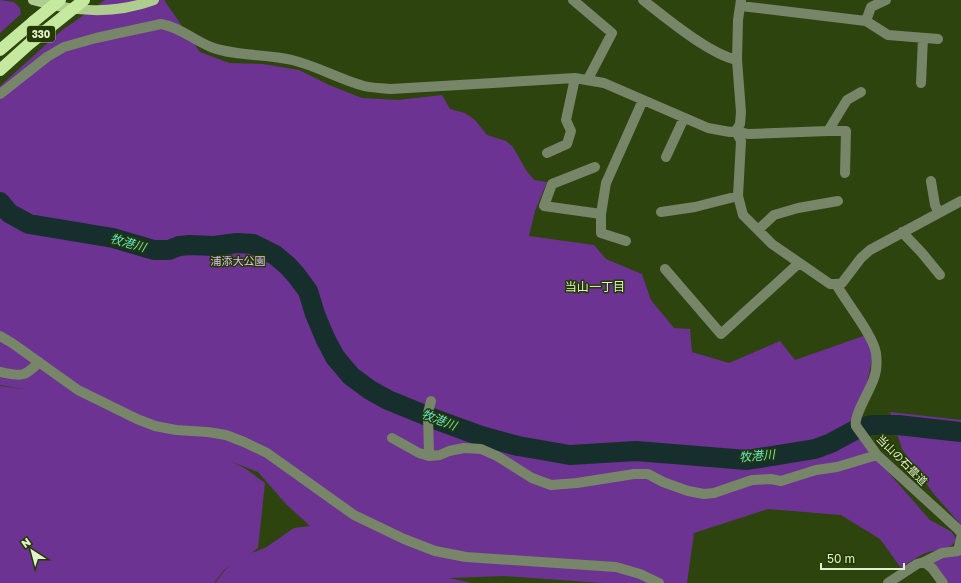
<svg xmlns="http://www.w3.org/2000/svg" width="961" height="583" font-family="'Golos Text','Noto Sans JP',sans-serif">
	<rect width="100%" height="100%" fill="#2e440e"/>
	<path fill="#6c3392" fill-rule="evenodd" d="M0 0 14 2 20 8 21 14 0 33Z
		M105 0H164L200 52 229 63 263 64 299 70 329 85 362 98 398 100 442 95 450 109 465 113 475 120 487 135 506 141 513 147 526 170 534 180 547 182 535 211 529 236 594 245 606 259 642 274 651 300 674 328 690 329 692 352 729 363 780 341 795 360 872 333 873 353 866 390 848 426 930 520 952 532 956 539C950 553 937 548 926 553 917 556 909 563 901 568L880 539 841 515 768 509 694 533 687 583H602L503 576 449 578 472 583H215L225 570 232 565 224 570 214 583H0V386L22 389 0 385V86L61 31ZM232 462 258 472 286 504 310 526 294 528 265 548 251 553 258 548 265 483 246 469Z
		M890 412 961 420V525L933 493 902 449Z
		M961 552V583H949L932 560Z"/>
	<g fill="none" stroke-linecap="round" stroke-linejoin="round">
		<path stroke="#162f2d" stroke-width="20" d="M0 202 9 213 29 224 113 238 154 250H169L179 246 190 245 214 246 237 243 253 244 275 255 288 266 296 275 308 291 315 314 325 338 335 357 351 376 370 390 388 400 437 420 481 436 518 446 570 455 636 451 747 460 815 449 831 443 855 430 871 425H898L961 432"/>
		<path stroke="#778568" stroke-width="10" d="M573 0 612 33 588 79
			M643 0C666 18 709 54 737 60
			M741 6 866 21 871 7 886 0
			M866 21 888 35 938 39
			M921 83 923 38
			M0 94 47 57 64 47 96 38 161 24C180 27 193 40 211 47 233 56 267 54 292 60 317 66 339 79 364 86 372 88 382 88 391 89L575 78 604 83 708 128 730 132 736 131 748 134 828 131 847 100 861 92
			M736 131 741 141 738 196 743 215 772 244 830 284H836L842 283 861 258 870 250 961 201
			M736 131 740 124 741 112 737 60 738 20 741 0
			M828 131H846L845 173
			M547 153 567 144 571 131 566 120 575 78
			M666 157 684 118
			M595 167 552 184 544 206 601 214 606 183 643 100
			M931 181 935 205 939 213
			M661 212 695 207 738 196
			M601 214V233L626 241
			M758 230 774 215 798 208 838 201
			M902 232 922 253 940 275
			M665 269 721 334 799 263
			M836 284C846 302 873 335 876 353 877 361 877 370 874 378 871 389 853 416 856 426L877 455 958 529 961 533
			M0 336 12 343 78 390 137 419 155 426 176 430 208 432 226 435 244 442 267 453 354 515 404 539 435 551 466 557 616 567 640 574 659 583
			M0 372C21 376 24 378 39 362
			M392 438 419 453 429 456 440 455 449 451 464 448 481 449 497 456 532 478 551 485 577 483 634 474H648L663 482 688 491 704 494 714 493 752 480 771 479 781 481 816 470 837 467 877 455
			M429 456 428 413 431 401
			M924 562 932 568 943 583
			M888 583 917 564 924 562 942 553 958 551 961 538"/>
		<path stroke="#b0cd90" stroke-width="10" d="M33 0C74 12 113 15 154 0"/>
		<path stroke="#c6e9a0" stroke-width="12" d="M0 50 33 22"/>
		<path stroke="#c6e9a0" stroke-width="12" d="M33 22 60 0
			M0 70 29 44 84 0"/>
	</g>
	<g text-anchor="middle" stroke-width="3" stroke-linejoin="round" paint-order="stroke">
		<rect fill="#243901" stroke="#a7ba90" stroke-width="1" x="27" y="26" width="28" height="16" rx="3"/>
		<g font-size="10" font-weight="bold" fill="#dff1cd">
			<text x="41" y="38">330</text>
		</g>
		<g font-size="11" fill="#dec3f6" stroke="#243901">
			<text x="238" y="265">浦添大公園</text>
		</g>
		<g font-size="11" fill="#dff1cd" stroke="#243901">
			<text transform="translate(902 460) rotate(45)" y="4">当山の石畳道</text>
		</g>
		<g font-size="12" font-style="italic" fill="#64e4db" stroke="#243901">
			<text transform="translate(128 243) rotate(16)" y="4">牧港川</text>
			<text transform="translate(439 420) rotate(21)" y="4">牧港川</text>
			<text transform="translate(757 456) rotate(-5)" y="4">牧港川</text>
		</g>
		<g font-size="12" fill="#dff1cd" stroke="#243901">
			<text x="595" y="291">当山一丁目</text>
		</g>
	</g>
	<g transform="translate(32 551) rotate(324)" stroke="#243901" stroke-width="3" paint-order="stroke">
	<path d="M0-3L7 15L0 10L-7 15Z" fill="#dff1cd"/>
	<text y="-6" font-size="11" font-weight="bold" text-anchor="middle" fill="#dff1cd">N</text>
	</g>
	<path d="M821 563v6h83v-6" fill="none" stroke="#dff1cd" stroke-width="2"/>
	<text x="827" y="563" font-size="12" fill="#dff1cd" stroke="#243901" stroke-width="3" paint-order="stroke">50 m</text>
</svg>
